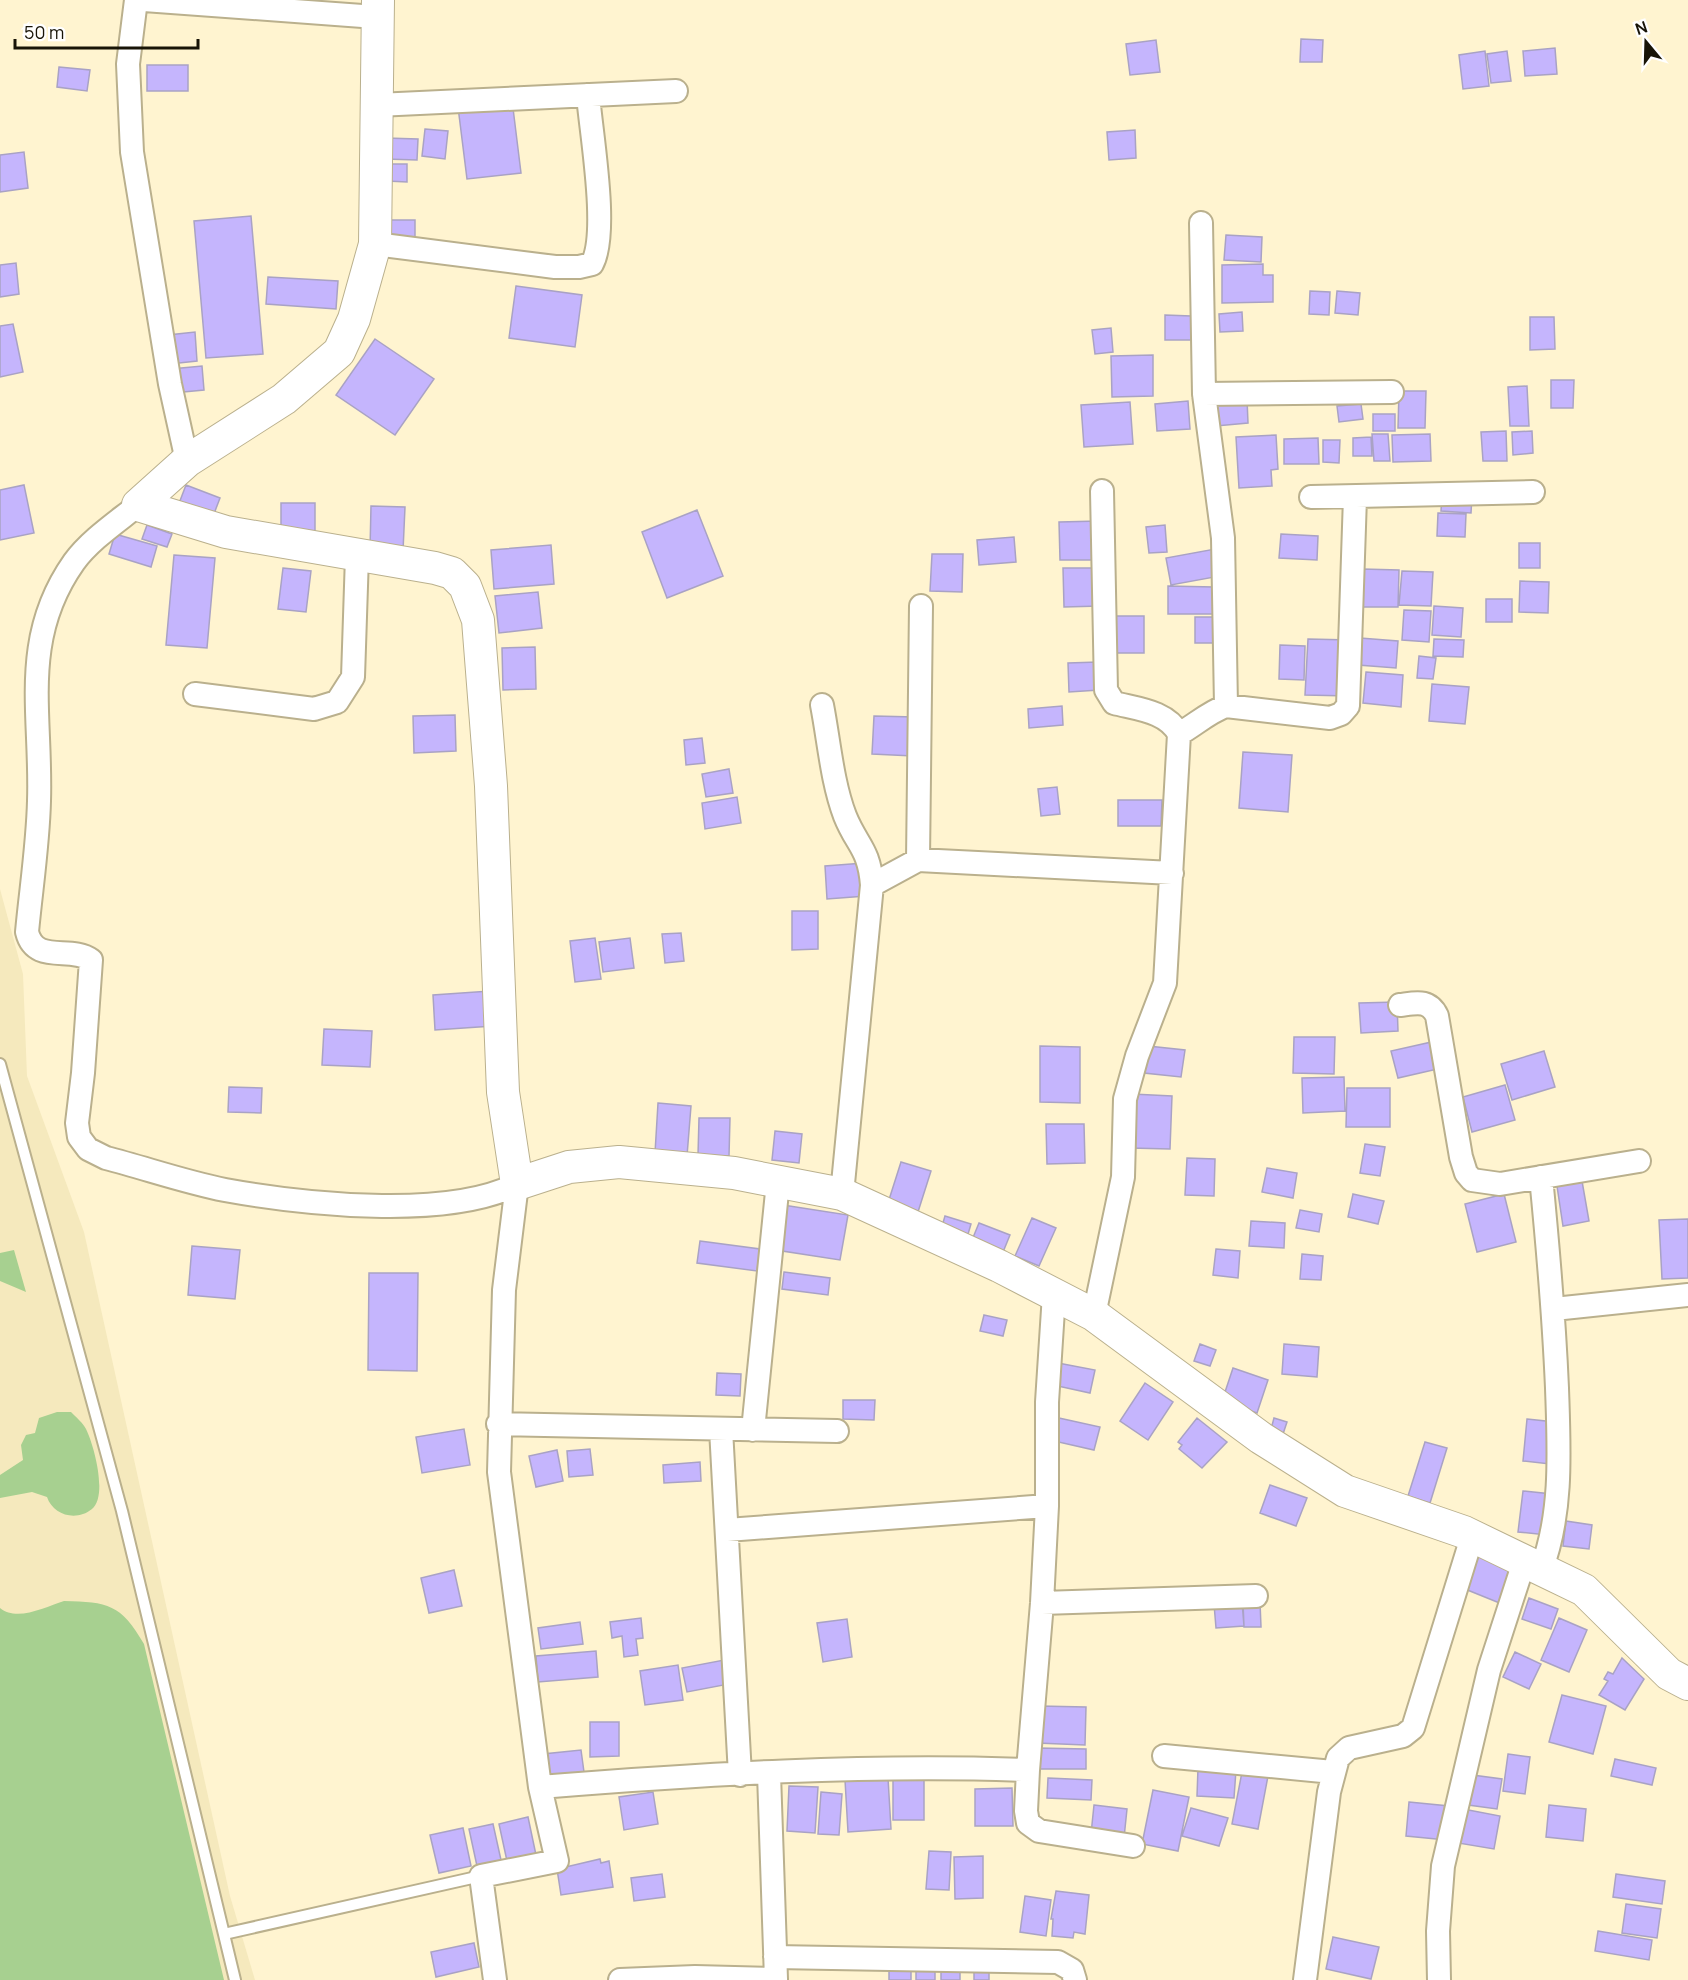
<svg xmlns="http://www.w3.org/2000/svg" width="1688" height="1980" font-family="Manrope,sans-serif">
	<rect width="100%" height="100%" fill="#fff4d0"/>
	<path fill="#f5e9bd" d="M0 889 23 974 27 1076 84 1232 230 1896 255 1980H0Z"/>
	<path fill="#a7d090" d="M14 1250 26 1292 0 1281V1253Z
		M57 1412H71C76 1417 83 1423 86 1429 94 1445 108 1496 92 1509 76 1522 53 1515 47 1497L32 1492 0 1498V1475L23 1460 21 1445 26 1435 35 1433 39 1418Z
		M64 1601C108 1602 121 1604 144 1644L224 1980H0V1608C17 1622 45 1607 64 1601Z"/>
	<path fill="#c5b5fd" stroke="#a9a2c4" stroke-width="1.5" d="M1301 39 1323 40 1322 62H1300Z
		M1156 40 1160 72 1130 75 1126 44Z
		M1555 48 1557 74 1525 76 1523 51Z
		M1485 51 1489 86 1463 89 1459 55Z
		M1507 51 1511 81 1491 83 1487 54Z
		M147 65H188V91H147Z
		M59 67 90 70 87 91 57 87Z
		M512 100 521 173 467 179 458 107Z
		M425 129 448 131 445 159 422 156Z
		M1135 130 1136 158 1109 160 1107 132Z
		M386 138 418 139 417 160 385 159Z
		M24 152 28 188 0 192V155Z
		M387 164H407V182L387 181Z
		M251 216 263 354 206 358 194 221Z
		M386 220H415V244H386Z
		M1226 235 1262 237 1261 262 1224 260Z
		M16 263 19 294 0 297V265Z
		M1263 264V275H1273V302L1222 303V265Z
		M268 277 338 281 336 309 266 304Z
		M516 286 582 295 575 347 509 338Z
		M1310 291 1330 292 1329 315 1309 314Z
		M1337 291 1360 293 1358 315 1335 313Z
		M1242 312 1243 331 1220 332 1219 314Z
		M1165 315 1191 316V340H1165Z
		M1530 317H1554L1555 349 1530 350Z
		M13 324 23 372 0 377V326Z
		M1111 328 1113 352 1095 354 1092 330Z
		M195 332 197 361 170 364 168 335Z
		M375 339 434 379 395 435 336 395Z
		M1153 355V396L1112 397 1111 356Z
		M202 366 204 390 173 393 171 369Z
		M1551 380H1574L1573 408H1551Z
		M1527 386 1529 426H1510L1508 387Z
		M1399 391H1426L1425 428H1398Z
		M1247 399 1248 423 1216 426 1214 402Z
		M1188 401 1190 429 1157 431 1155 404Z
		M1130 402 1133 444 1084 447 1081 405Z
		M1361 404 1363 419 1339 422 1337 406Z
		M1373 414H1395V431H1373Z
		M1506 431 1507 461H1483L1481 432Z
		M1532 431 1533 453 1513 455 1512 432Z
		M1372 434H1388L1390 461H1374Z
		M1430 434 1431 461 1393 462 1392 435Z
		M1276 435 1278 469 1271 470 1272 486 1239 488 1236 437Z
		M1371 437 1372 456H1353V438Z
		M1318 438 1319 464H1284V439Z
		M1323 440H1340L1339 463 1323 462Z
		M24 485 34 533 0 540V490Z
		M186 485 220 498 212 519 178 506Z
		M1442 495 1472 496 1471 513 1441 511Z
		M281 503H315V538H281Z
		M371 506 405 507 403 551 370 550Z
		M697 510 723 576 667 598 642 532Z
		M1438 513 1466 514 1465 537 1437 536Z
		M1099 521V560H1060L1059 522Z
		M147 525 172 534 167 547 142 539Z
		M1165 525 1167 552 1149 553 1146 527Z
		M115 534 157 546 151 567 109 554Z
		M1281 534 1318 536 1317 560 1279 558Z
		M1014 537 1016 562 979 565 977 540Z
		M1519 543H1540V568H1519Z
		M551 545 554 584 494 589 491 550Z
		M1215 549 1220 576 1171 585 1166 558Z
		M932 554H963L962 592 930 591Z
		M174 555 215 558 207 648 166 645Z
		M283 568 311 571 306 612 278 609Z
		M1063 568H1100V606L1064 607Z
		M1362 569 1399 570 1398 607H1362Z
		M1402 571 1433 572 1431 606 1399 605Z
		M1520 581 1549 582 1548 613 1519 612Z
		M1168 586 1214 587V614H1168Z
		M538 592 542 628 499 633 495 596Z
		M1486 599H1512V622H1486Z
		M1434 606 1463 608 1461 637 1432 635Z
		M1404 610 1431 611 1429 642 1402 640Z
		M1110 616H1144V653H1109Z
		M1195 617H1216V643H1195Z
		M1360 638 1398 641 1396 668 1358 665Z
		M1308 639 1350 640 1349 696 1305 695Z
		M1434 639 1464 640 1463 657 1433 656Z
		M1280 645 1305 646 1304 680 1279 679Z
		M535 647 536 689 503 690 502 648Z
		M1419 656 1436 658 1433 679 1417 678Z
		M1098 662 1099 690 1069 692 1068 663Z
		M1366 672 1403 675 1401 707 1363 703Z
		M1432 684 1469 687 1465 724 1429 721Z
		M1062 706 1063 725 1029 728 1028 709Z
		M455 715 456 751 414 753 413 716Z
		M874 716 915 717 913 756 872 754Z
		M702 738 705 763 686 765 684 740Z
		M1243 752 1292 755 1288 812 1239 808Z
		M729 769 733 793 706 797 702 774Z
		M1057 787 1060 814 1041 816 1038 789Z
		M737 797 741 823 705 829 702 803Z
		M1118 800H1162L1161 826H1118Z
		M864 863 866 896 827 899 825 866Z
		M792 911H818V949L792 950Z
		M681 933 684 961 665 963 662 934Z
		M595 938 601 979 575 982 570 941Z
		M630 938 634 968 603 972 599 942Z
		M490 991 493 1026 435 1030 433 995Z
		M1397 1002 1398 1031 1361 1033 1359 1003Z
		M324 1029 372 1031 370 1067 322 1065Z
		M1294 1037H1335L1334 1074 1293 1073Z
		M1436 1041 1442 1068 1398 1078 1391 1051Z
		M1040 1046 1080 1047V1103L1040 1102Z
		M1148 1046 1185 1050 1181 1077 1144 1073Z
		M1544 1051 1555 1087 1512 1100 1501 1064Z
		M1344 1077 1345 1111 1303 1113 1302 1078Z
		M1505 1085 1515 1120 1472 1132 1463 1097Z
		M229 1087 262 1088 261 1113 228 1112Z
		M1347 1088H1390V1127H1346Z
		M1132 1094 1172 1096 1170 1149 1130 1148Z
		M658 1103 691 1106 687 1156 655 1153Z
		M699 1118H730L729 1156 698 1155Z
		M1046 1124H1084L1085 1163 1047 1164Z
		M775 1131 802 1134 799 1163 772 1160Z
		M1365 1144 1385 1147 1380 1176 1360 1173Z
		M1187 1158 1215 1159 1214 1196 1185 1195Z
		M901 1162 931 1171 917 1215 887 1206Z
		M1267 1168 1297 1173 1293 1198 1262 1192Z
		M1582 1181 1589 1221 1563 1226 1557 1186Z
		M1353 1194 1384 1201 1378 1224 1348 1217Z
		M1504 1194 1516 1242 1477 1252 1465 1204Z
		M783 1205 848 1215 840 1260 776 1250Z
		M1300 1210 1322 1214 1319 1232 1296 1228Z
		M945 1216 971 1224 966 1241 940 1233Z
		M1032 1218 1056 1228 1039 1266 1015 1256Z
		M1688 1219V1278L1662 1279 1659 1220Z
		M1251 1221 1285 1223 1284 1248 1249 1246Z
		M979 1223 1010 1235 1003 1252 972 1240Z
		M700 1241 760 1249 757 1271 697 1263Z
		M192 1246 240 1250 235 1299 188 1295Z
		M1216 1249 1240 1251 1238 1278 1213 1275Z
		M1302 1254 1323 1256 1321 1280 1300 1279Z
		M784 1272 830 1278 828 1295 782 1289Z
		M369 1273H418L417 1371 368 1370Z
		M984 1315 1007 1320 1003 1336 980 1331Z
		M1200 1344 1216 1350 1210 1366 1194 1361Z
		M1284 1344 1319 1347 1317 1377 1282 1374Z
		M1058 1363 1095 1370 1090 1393 1053 1385Z
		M1233 1368 1268 1380 1257 1413 1222 1401Z
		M717 1373 741 1374 740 1396 716 1395Z
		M1145 1383 1173 1402 1148 1440 1120 1421Z
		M843 1400H875L874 1420 843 1419Z
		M1059 1418 1100 1427 1094 1450 1054 1441Z
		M1197 1418 1227 1442 1202 1468 1179 1449 1182 1445 1178 1442Z
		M1274 1418 1287 1422 1282 1437 1270 1433Z
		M1527 1419 1555 1422 1550 1464 1523 1461Z
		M464 1429 470 1465 422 1473 416 1437Z
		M1425 1442 1447 1448 1430 1503 1408 1496Z
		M590 1449 593 1475 569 1477 567 1451Z
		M557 1450 563 1481 536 1487 529 1456Z
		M700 1462 701 1481 664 1483 663 1465Z
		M1270 1485 1307 1498 1296 1526 1260 1513Z
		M1523 1491 1552 1494 1547 1535 1518 1532Z
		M1566 1521 1592 1525 1589 1549 1563 1546Z
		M1480 1551 1518 1567 1502 1604 1465 1589Z
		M454 1570 462 1606 429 1613 421 1578Z
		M1529 1598 1558 1609 1551 1629 1522 1619Z
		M1242 1602 1244 1626 1216 1628 1214 1604Z
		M1260 1602 1261 1627H1244L1243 1603Z
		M641 1618 643 1638 636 1639 638 1655 624 1657 622 1636 612 1638 610 1622Z
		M1559 1618 1587 1630 1569 1672 1541 1660Z
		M847 1619 852 1657 823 1662 817 1623Z
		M580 1622 583 1644 541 1649 538 1628Z
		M596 1651 598 1677 538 1682 536 1656Z
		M1515 1652 1541 1664 1529 1689 1503 1677Z
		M1622 1658 1644 1679 1625 1710 1599 1695 1608 1681 1604 1679 1608 1672 1613 1674Z
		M724 1660 729 1684 687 1692 682 1668Z
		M678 1665 683 1700 645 1705 640 1671Z
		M1562 1695 1606 1706 1593 1754 1549 1742Z
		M1039 1706 1086 1707 1085 1745 1037 1743Z
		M590 1722H619V1756L590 1757Z
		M1038 1748 1086 1749V1769H1038Z
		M581 1750 584 1772 545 1776 543 1754Z
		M1508 1754 1530 1757 1525 1794 1503 1791Z
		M1615 1759 1656 1768 1652 1785 1611 1776Z
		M1198 1768 1236 1770 1234 1798 1197 1796Z
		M1242 1772 1268 1776 1258 1829 1232 1824Z
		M1465 1774 1502 1779 1497 1809 1461 1804Z
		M888 1778 891 1829 848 1832 845 1780Z
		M1048 1778 1092 1780 1091 1800 1047 1798Z
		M893 1780H924V1820H893Z
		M789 1786 818 1787 815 1833 787 1831Z
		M1012 1788 1013 1826H975V1789Z
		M1153 1790 1189 1797 1178 1851 1142 1844Z
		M653 1792 658 1824 624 1830 619 1797Z
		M821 1792 842 1794 839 1835 818 1834Z
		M1409 1802 1449 1806 1446 1840 1406 1836Z
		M1094 1805 1127 1809 1124 1838 1091 1834Z
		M1549 1805 1586 1809 1583 1841 1546 1837Z
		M1191 1808 1228 1818 1219 1846 1182 1836Z
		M1458 1808 1500 1816 1494 1849 1452 1842Z
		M528 1817 536 1855 507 1861 499 1824Z
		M493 1824 501 1860 477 1866 469 1829Z
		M463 1828 471 1866 439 1873 430 1835Z
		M929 1851 951 1852 949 1890 926 1889Z
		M983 1856V1898L955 1899 954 1857Z
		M600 1859 601 1863 609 1861 613 1887 561 1895 557 1869Z
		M662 1874 665 1897 634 1901 631 1878Z
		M1616 1874 1665 1881 1662 1904 1613 1897Z
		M1056 1891 1089 1895 1085 1934 1074 1932 1073 1938 1052 1936 1053 1919H1051Z
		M1025 1896 1051 1900 1046 1936 1020 1932Z
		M1626 1904 1661 1909 1657 1938 1622 1933Z
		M1598 1931 1652 1940 1649 1960 1595 1951Z
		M1333 1937 1379 1947 1371 1979 1326 1969Z
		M474 1943 479 1967 436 1977 431 1952Z
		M889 1967H911V1980H889Z
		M941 1968H960V1980H941Z
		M916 1969H935V1980H916Z
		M989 1970V1980H974V1971Z"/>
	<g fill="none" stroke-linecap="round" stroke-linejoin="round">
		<g stroke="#bab08d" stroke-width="14">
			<path id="lane" d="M0 1064 122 1511 235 1980
				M224 1934 481 1876"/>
		</g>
		<g stroke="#bab08d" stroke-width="26">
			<path id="street" d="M136 0 128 64 132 152 170 384 187 461
				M144 0 376 17
				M377 105 676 91
				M375 244 555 267H579L592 264C609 233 591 133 588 95
				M1204 394 1392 392
				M1311 497 1533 492
				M138 505C117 522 90 540 74 562 19 640 42 714 39 801 38 844 31 889 27 932 35 965 71 945 91 960L83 1073 77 1123 79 1137 88 1149 106 1158C145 1168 185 1182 225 1190 302 1204 448 1220 517 1184
				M195 694 314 709 337 702 353 677 357 556
				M822 705C829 741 832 782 845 816 857 846 869 848 872 885L842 1194
				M1226 706 1330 718 1341 714 1348 706 1355 497
				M1179 734C1195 725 1209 712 1226 706L1223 538 1204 394 1201 223
				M918 860 921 606
				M872 885 918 860 1172 873
				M1400 1005C1416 1003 1429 999 1437 1016L1461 1157 1466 1173 1472 1180 1500 1184 1639 1161
				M1541 1177C1548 1248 1554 1318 1557 1388 1559 1448 1563 1513 1541 1570
				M517 1184 504 1290 499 1472 540 1787
				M1554 1309 1688 1295
				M1094 1315 1123 1177 1125 1099 1137 1056 1165 983 1179 734C1167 711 1137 709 1114 703L1106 690 1102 491
				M498 1424 837 1431
				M721 1429 740 1775
				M753 1430 778 1182
				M727 1530 1047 1506
				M1042 1603 1256 1596
				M1164 1756 1333 1772
				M1028 1770 1026 1811 1028 1823 1039 1831 1133 1846
				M775 1957 1058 1962 1072 1970 1075 1980
				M495 1980 481 1876 557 1861 540 1787C702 1774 865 1764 1028 1770L1042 1603 1047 1506V1402L1054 1294
				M620 1980 695 1977 776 1979 769 1774
				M1305 1980 1329 1792 1338 1758 1349 1748 1403 1736 1413 1728 1472 1537
				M1439 1980 1438 1931 1443 1866 1489 1670 1524 1562"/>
		</g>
		<g stroke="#bab08d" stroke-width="34">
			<path id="secondary" d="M138 505 226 532 435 568 452 573 465 586 478 620 491 786 503 1092 517 1184 569 1167 619 1162 734 1173 842 1194 999 1266 1094 1315 1261 1438 1345 1491 1464 1532 1584 1590 1669 1674 1688 1684
				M138 505 187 461 284 399 339 352 354 319 375 244 378 0"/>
		</g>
		<use href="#lane" stroke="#fff" stroke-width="10"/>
		<use href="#street" stroke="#fff" stroke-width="22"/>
		<use href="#secondary" stroke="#fff" stroke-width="32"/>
	</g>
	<g transform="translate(1646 42) rotate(341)" stroke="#ffffff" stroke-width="4.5" paint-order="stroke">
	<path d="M0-4.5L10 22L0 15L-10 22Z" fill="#181407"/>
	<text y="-9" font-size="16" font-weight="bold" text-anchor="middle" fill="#181407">N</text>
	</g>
	<path d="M15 39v9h183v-9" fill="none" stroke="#181407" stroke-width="3"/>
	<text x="24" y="39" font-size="18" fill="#181407" stroke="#ffffff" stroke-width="4.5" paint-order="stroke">50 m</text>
</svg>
